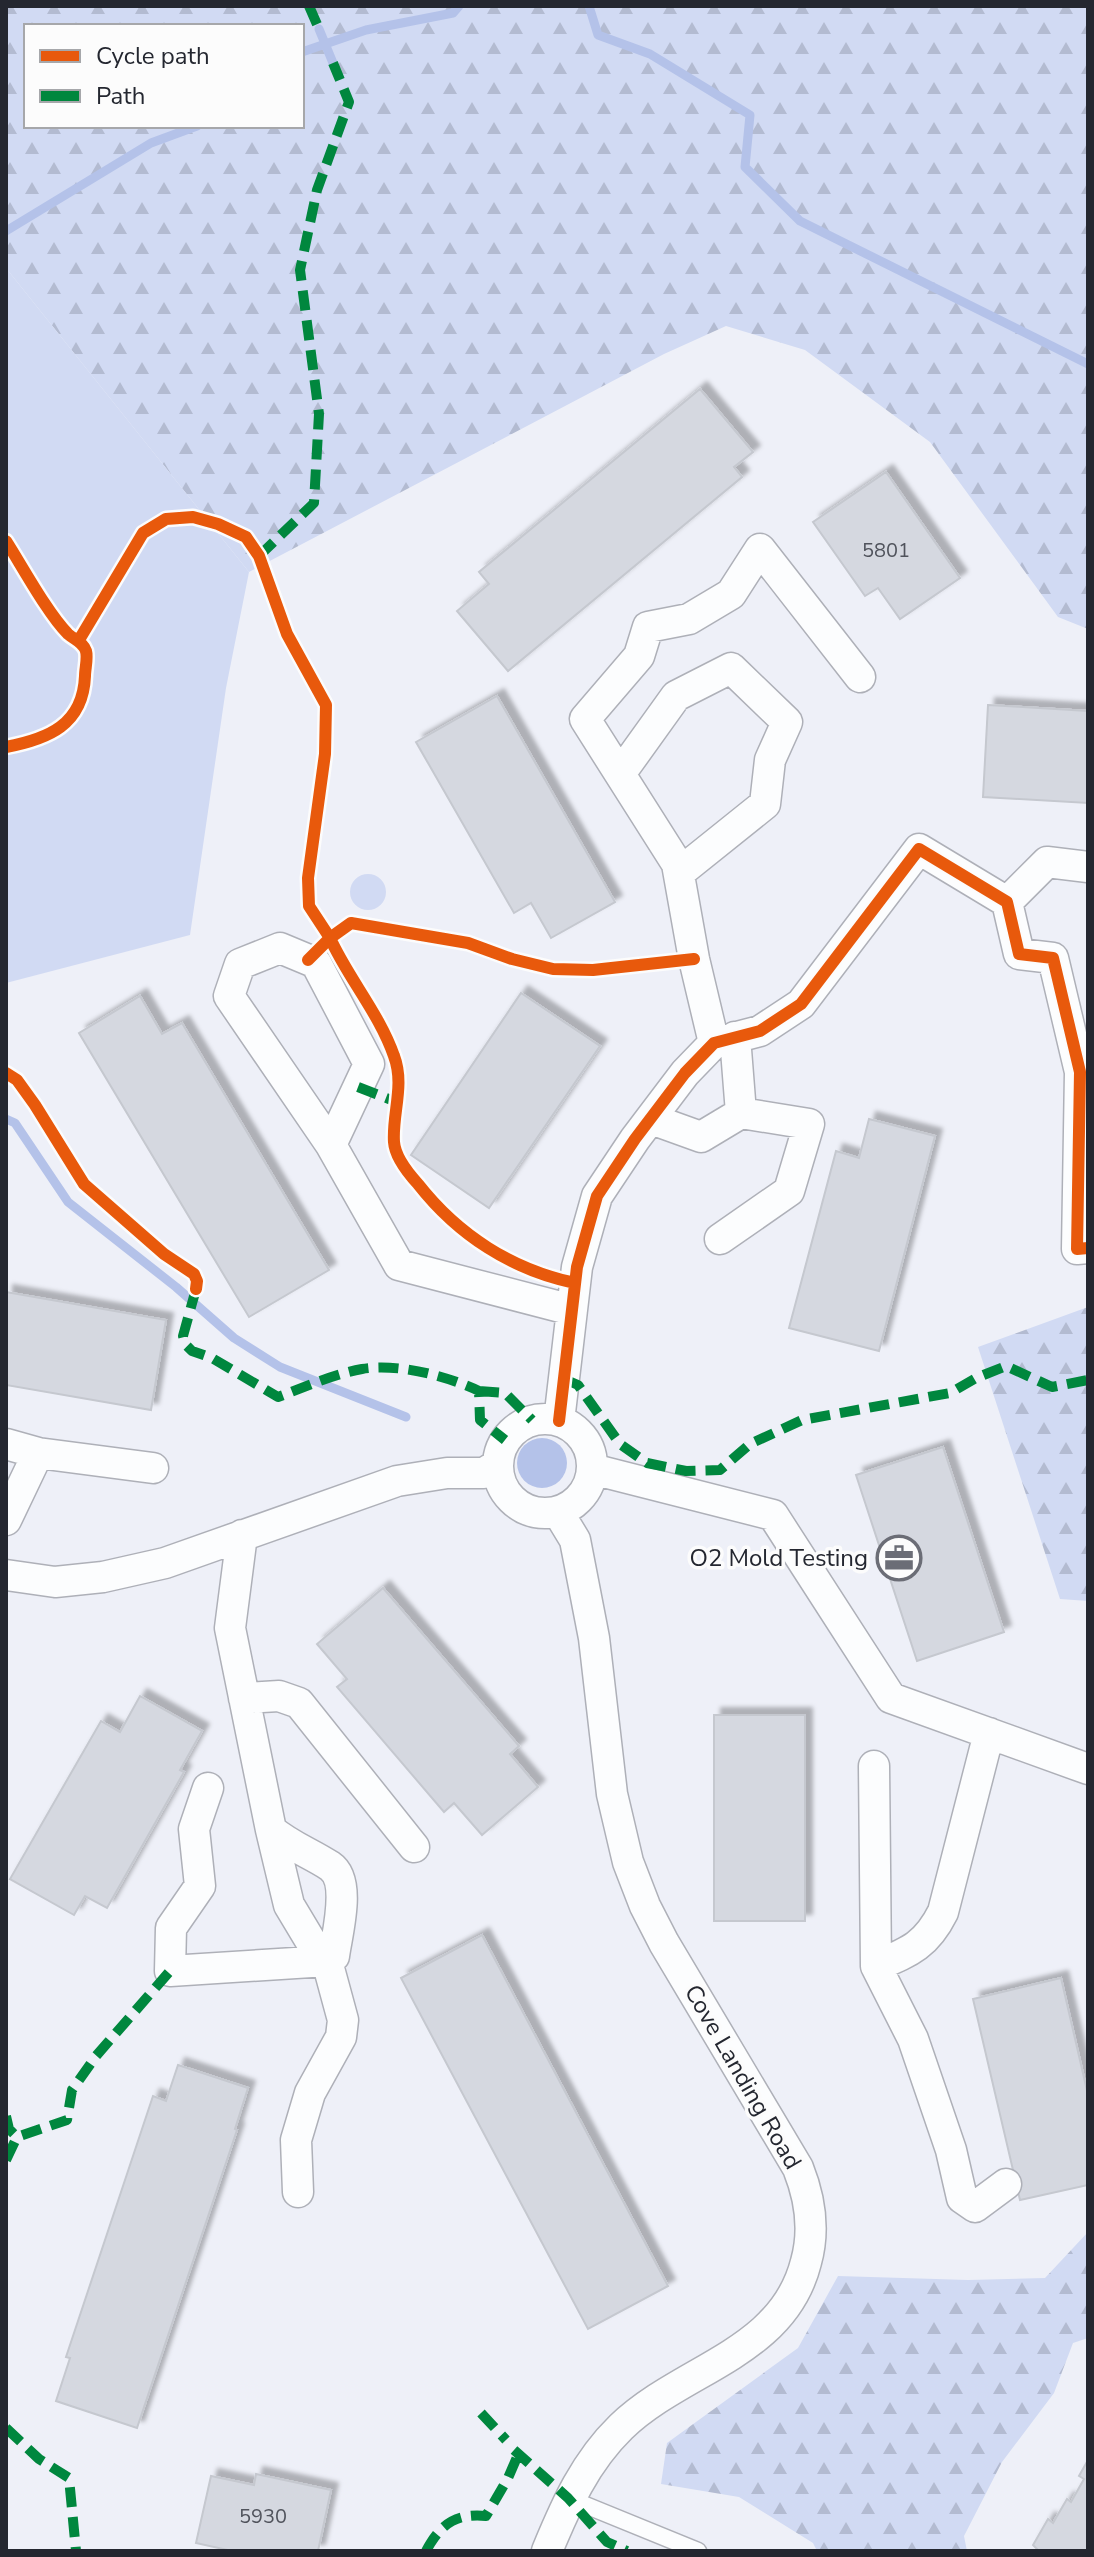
<svg xmlns="http://www.w3.org/2000/svg" width="1094" height="2557" font-family="'Nunito Sans',sans-serif">
	<defs>
		<pattern id="forest-firs" width="22" height="20" patternUnits="userSpaceOnUse" patternTransform="scale(2)"><rect width="22" height="20" fill="#d1daf3"/><path d="M5 1l3.5 6h-7zM16 11l3.5 6h-7z" fill="#b3bbd1"/></pattern>
		<filter id="shadow"><feDropShadow dx="7" dy="-7" stdDeviation="2" flood-color="#0004"/></filter>
	</defs>
	<rect width="100%" height="100%" fill="#eef0f8"/>
	<path fill="url(#forest-firs)" fill-rule="evenodd" d="M6 6H1088V629L1058 617 930 442 805 350 726 326 664 354 249 572 6 268ZM26 26H302V126H26Z
		M1088 1307V1601L1060 1599 978 1347Z
		M1088 2232V2338L1073 2343 1054 2393 1002 2462 964 2536 967 2551H817L813 2543 739 2497 661 2484 667 2443 798 2348 838 2276 968 2280 1045 2278Z"/>
	<path fill="#d1daf3" d="M6 268 249 572 226 688 190 935 6 983Z
		M350 892a18 18 0 1 1 36 0a18 18 0 1 1-36 0Z"/>
	<path fill="#b4c2e9" d="M517 1463a25 25 0 1 1 50 0a25 25 0 1 1-50 0Z"/>
	<g fill="none" stroke-linecap="round" stroke-linejoin="round">
		<path stroke="#b4c2e9" stroke-width="9" d="M589 6 598 35 650 54 750 115 745 167 800 221 1088 364
			M319 29 333 63
			M302 52 366 30 453 13 459 6
			M6 231 151 143 197 126
			M6 1119 15 1123 68 1202 176 1287 234 1338 280 1367 406 1417"/>
	</g>
	<path fill="#d5d8e0" stroke="#c5c8cf" stroke-width="2" filter="url(#shadow)" d="M700 389 753 452 734 467 742 477 508 671 457 611 489 584 479 572Z
		M886 472 960 578 900 619 878 588 865 596 813 522Z
		M497 696 615 902 551 938 531 903 514 913 416 742Z
		M988 705 1088 711V803L983 797Z
		M521 993 600 1046 489 1208 411 1155Z
		M140 996 162 1034 182 1023 329 1270 249 1317 79 1033Z
		M869 1119 935 1136 879 1351 789 1328 836 1151 859 1158Z
		M6 1292 166 1320 151 1410 6 1385Z
		M943 1447 1004 1632 917 1661 856 1475Z
		M383 1588 519 1746 510 1754 538 1787 482 1835 454 1803 444 1812 337 1687 347 1679 317 1644Z
		M140 1696 202 1731 180 1770 184 1772 107 1908 85 1896 74 1915 10 1879 101 1721 120 1732Z
		M714 1715H805V1921H714Z
		M482 1935 668 2286 588 2329 401 1978Z
		M1061 1978 1088 2095V2185L1020 2200 973 1999Z
		M178 2065 248 2088 235 2129 237 2130 137 2428 56 2401 70 2358 66 2357 153 2096 166 2101Z
		M1088 2460V2547L1086 2551H1036L1037 2549 1033 2545 1048 2519 1053 2523 1067 2499 1071 2502 1084 2479 1079 2476Z
		M256 2474 331 2490 318 2551H232L196 2543 211 2476 254 2485Z"/>
	<g fill="none" stroke-linecap="round" stroke-linejoin="round">
		<g stroke="#aeb0b8" stroke-width="19">
			<path id="service" d="M568 2498 698 2551"/>
		</g>
		<g stroke="#aeb0b8" stroke-width="33">
			<path id="minor" d="M620 774 676 696 731 668 787 722 770 760 765 804 679 873
				M1007 902 1047 862 1088 867
				M714 1043 694 959 677 864 585 719 639 656 648 627 689 619 731 594 760 549 860 677
				M651 1119 701 1137 741 1113
				M331 1145 229 996 240 964 280 948 316 963 369 1064 331 1145 399 1265 572 1310
				M720 1239 789 1191 809 1124 741 1113 735 1037
				M498 1466a47 47 0 1 1 94 0a47 47 0 1 1-94 0Z
				M559 1421 577 1267 597 1196 635 1139 685 1073 714 1043 760 1031 801 1004 919 849 1007 902 1019 954 1053 958 1080 1072 1077 1249 1088 1248
				M6 1444 38 1453
				M592 1469 773 1515 891 1698 1088 1769
				M6 1520 38 1453 153 1468
				M242 1535 230 1628 271 1830 289 1905 313 1945 327 1961 343 2020 341 2037 310 2093 296 2140 298 2192
				M6 1575 55 1582 103 1577 165 1563 397 1481 447 1473H484L497 1465
				M244 1698 279 1696 299 1703 414 1847
				M874 1766 876 1966C909 1952 926 1946 943 1912L989 1733
				M208 1788 194 1829 200 1886 171 1928 170 1971 327 1961 334 1956C337 1933 352 1881 330 1866 310 1853 290 1846 271 1830
				M876 1966 913 2039 951 2150 962 2198 975 2207 1006 2184
				M547 2551C566 2505 585 2462 621 2427 682 2368 783 2354 806 2262 815 2230 810 2198 798 2168L664 1943 645 1906 628 1862 612 1794 594 1638 575 1540 558 1512"/>
		</g>
		<use href="#service" stroke="#fcfdfe" stroke-width="16"/>
		<use href="#minor" stroke="#fcfdfe" stroke-width="30"/>
		<path stroke="#00873e" stroke-width="10" stroke-dasharray="20 10" stroke-linecap="butt" d="M309 6 319 29
			M259 556 314 503 319 414 300 270 317 190 349 102 333 63
			M358 1087 399 1103
			M196 1289 183 1336 185 1344 192 1351 212 1358 278 1397C305 1387 334 1374 362 1369 398 1363 447 1376 479 1391L480 1420 505 1440
			M564 1379 578 1385 620 1444 647 1463 686 1471 720 1470 750 1444 802 1420 950 1393 976 1378 1006 1366 1052 1387 1088 1380
			M479 1391 505 1393 532 1420
			M6 2116 9 2129 17 2137 67 2120 72 2090 96 2056 170 1971
			M6 2160 17 2137
			M481 2413 506 2440
			M6 2428 39 2459 69 2478 76 2551
			M514 2450 568 2498 607 2542 627 2551
			M426 2551C440 2525 455 2513 486 2516L508 2478 518 2455"/>
		<g stroke="#fcfcfc" stroke-width="17">
			<path id="cycleway" d="M6 541C22 566 48 614 68 634 75 640 83 642 86 651 88 658 85 669 85 676 83 725 48 739 6 747
				M79 640 143 533 166 519 193 517 218 524 246 537 259 556 287 634 326 705 325 754 308 878 309 906 330 938 351 923 468 943 512 959 553 969 593 970 694 959
				M308 960 330 938C348 978 379 1013 394 1056 405 1085 392 1114 394 1142 395 1157 408 1173 418 1184 458 1235 512 1270 575 1283
				M6 1073 17 1080 35 1105 84 1184 164 1254 194 1274 197 1281 196 1289
				M559 1421 577 1267 597 1196 635 1139 685 1073 714 1043 760 1031 801 1004 919 849 1007 902 1019 954 1053 958 1080 1072 1077 1249 1088 1248"/>
		</g>
		<use href="#cycleway" stroke="#e8590c" stroke-width="12"/>
	</g>
	<defs>
		<g id="office-ring" transform="scale(2.3)"><circle r="9.5" fill="#fcfcfc" stroke="#6b6d76" stroke-width="1.5"/><path d="M-6-3h4V-5.5h4V-3h4V5H-6ZM-1-4.5V-3h2v-1.5ZM-6 0V1H6V0Z" fill="#6b6d76"/></g>
	</defs>
	<g fill-rule="evenodd">
		<use href="#office-ring" x="899" y="1558"/>
	</g>
	<g text-anchor="middle" stroke-width="7" stroke-linejoin="round" paint-order="stroke">
		<g font-size="20" fill="#50535c">
			<text x="886" y="557">5801</text>
			<text x="263" y="2523">5930</text>
		</g>
		<g font-size="24" fill="#242730" stroke="#fcfcfc" text-anchor="end">
			<text x="868" y="1566">O2 Mold Testing</text>
		</g>
		<g font-size="24" fill="#242730" stroke="#fcfcfc">
			<text transform="translate(743 2077) rotate(60)" y="8">Cove Landing Road</text>
		</g>
	</g>
	<rect width="1094" height="2557" fill="none" stroke="#242730" stroke-width="16"/>
	<rect x="24" y="24" width="280" height="104" fill="#fcfcfc" stroke="#a6a7aa" stroke-width="2"/>
	<rect x="40" y="50" width="40" height="12" fill="#e8590c" stroke="#a6a7aa" stroke-width="2"/>
	<text x="96" y="64" font-size="24" fill="#242730">Cycle path</text>
	<rect x="40" y="90" width="40" height="12" fill="#00873e" stroke="#a6a7aa" stroke-width="2"/>
	<text x="96" y="104" font-size="24" fill="#242730">Path</text>
</svg>
